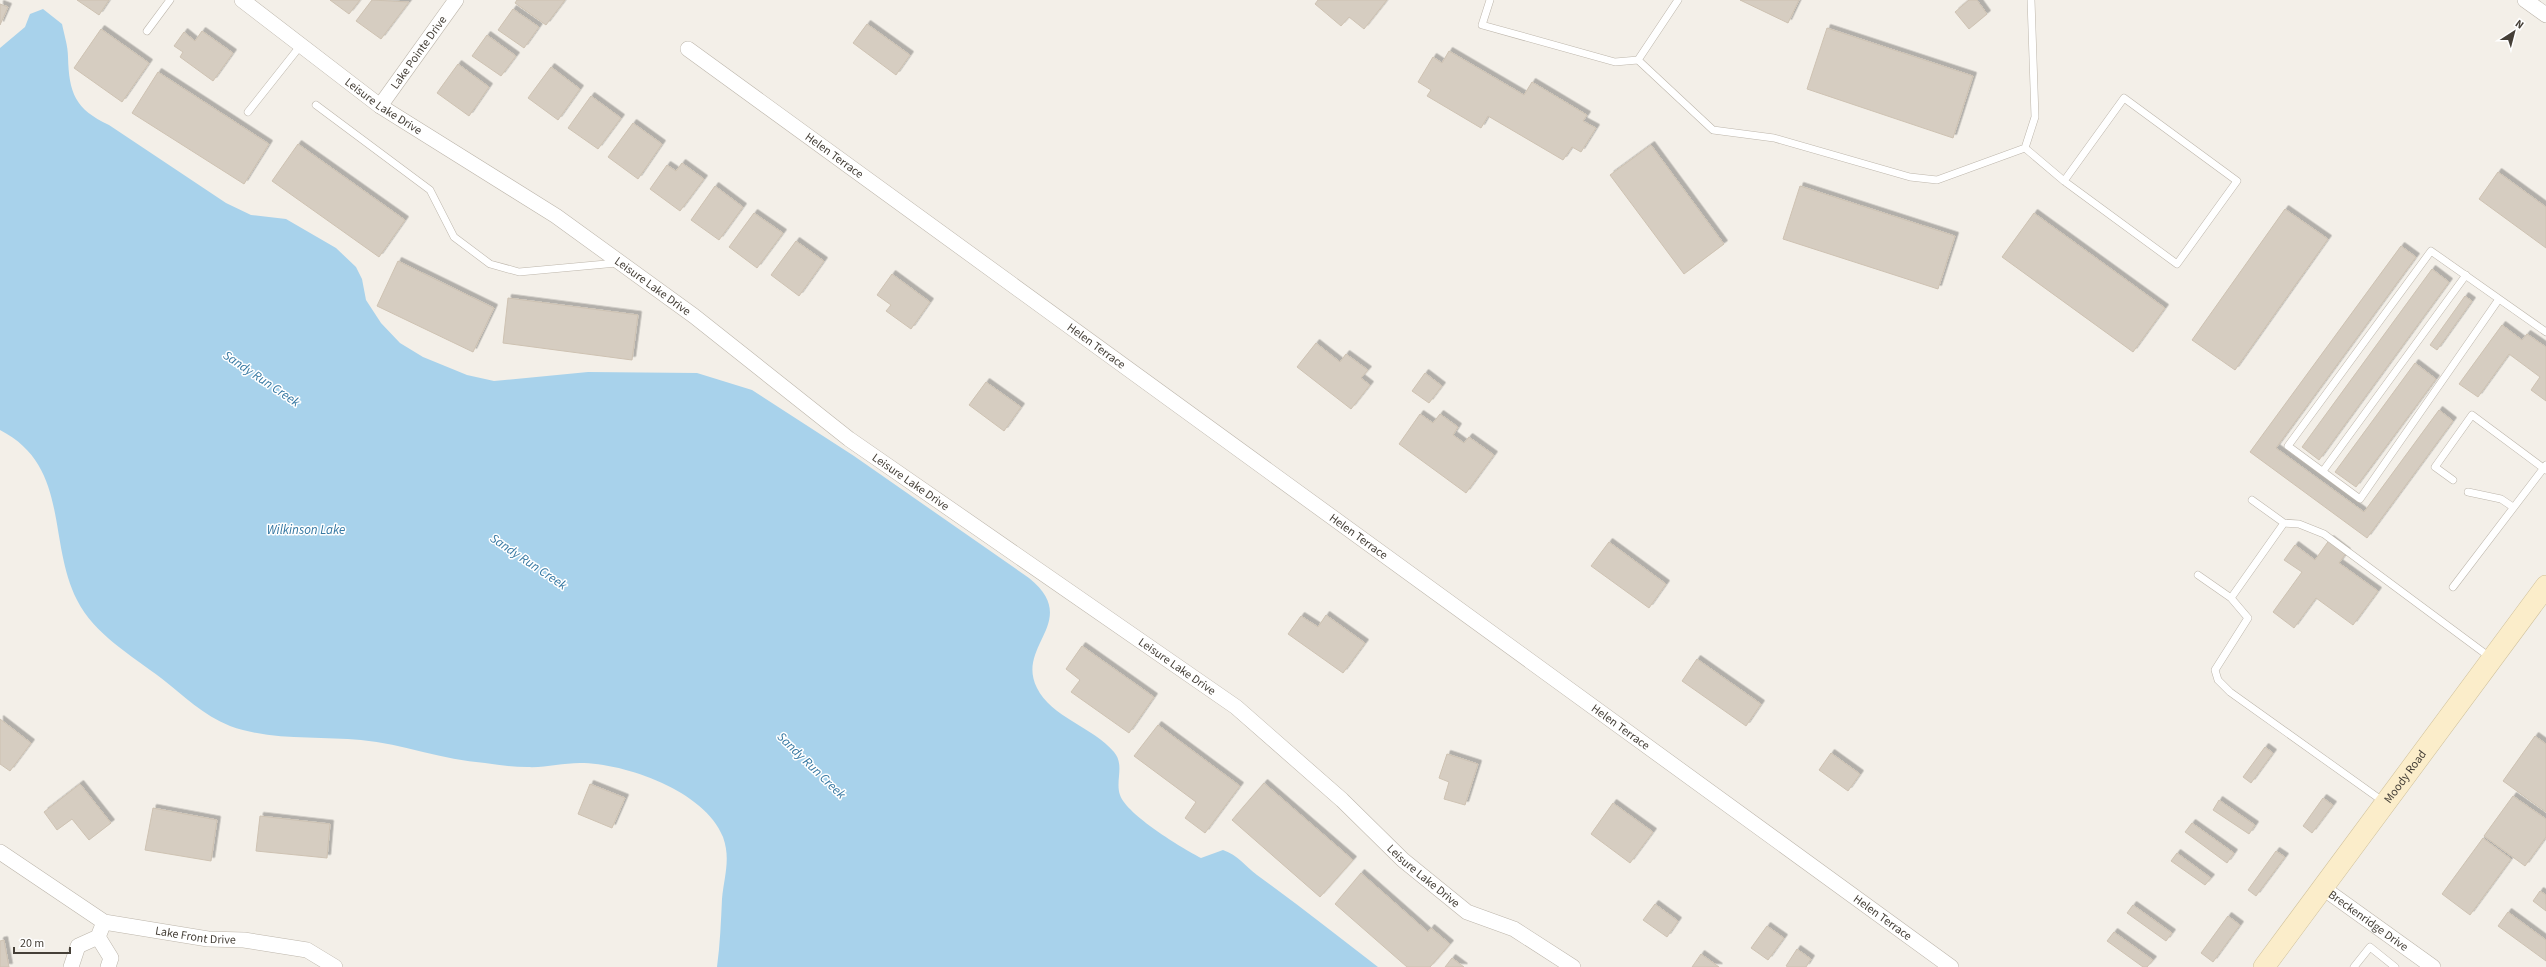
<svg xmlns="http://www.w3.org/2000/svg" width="2546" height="967" font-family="'Source Sans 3',sans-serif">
	<defs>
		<filter id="shadow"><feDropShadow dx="3.5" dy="-3.5" stdDeviation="0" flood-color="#0004"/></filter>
	</defs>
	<rect width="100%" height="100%" fill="#f3efe8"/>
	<path fill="#a8d2eb" d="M43 9 62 24C64 34 68 46 68 57 69 93 75 109 109 125L226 203 251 215 286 219 336 248 356 267 362 279 366 300 381 323 400 343 423 357 467 375 494 381 588 372 697 373 752 390 854 456 1029 578C1082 621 1015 645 1037 688 1051 717 1093 727 1114 752 1125 765 1115 781 1120 795 1127 815 1182 848 1201 858L1223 850C1238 855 1245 866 1257 875 1298 905 1338 936 1378 967H717C720 945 721 921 722 899 724 877 731 859 723 837 705 791 625 763 580 763 562 763 545 768 527 767 513 767 499 765 485 763 443 760 403 744 361 740 318 736 272 741 230 726 203 715 184 696 161 678 132 656 94 634 77 600 47 540 70 466 0 430V48L25 27 30 14Z"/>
	<path fill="#d6cdc1" stroke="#cec2b2" filter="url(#shadow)" d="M77 0H109L99 15Z
		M330 0H360L349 14Z
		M372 0 409 2 381 39 356 21Z
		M517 0H565L546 25 515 3Z
		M1318 0H1387L1364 29 1349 17 1341 26 1315 4Z
		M1740 0H1799L1788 23Z
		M1969 0H1977L1987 14 1969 29 1955 12Z
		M0 4 8 7 0 25Z
		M513 9 539 27 524 48 498 30Z
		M867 24 910 55 896 75 853 43Z
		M1827 28 1973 76 1953 138 1807 89Z
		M101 29 149 63 122 102 74 68Z
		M202 31 233 53 213 81 180 57 183 52 174 46 184 32 195 41Z
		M487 35 516 56 501 76 472 56Z
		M1449 51 1524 95 1532 82 1587 115 1583 121 1596 128 1581 152 1572 147 1563 160 1488 116 1481 128 1427 96 1431 90 1418 82 1433 57 1442 63Z
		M458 64 489 87 469 116 437 93Z
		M551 67 580 89 558 120 528 98Z
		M158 72 269 144 244 184 132 113Z
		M591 96 621 118 598 149 568 128Z
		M633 123 662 144 638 179 608 157Z
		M298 144 405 220 379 257 272 181Z
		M1651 145 1724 244 1684 274 1610 175Z
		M682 163 704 179 680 211 650 189 667 165 676 171Z
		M2498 172 2546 207V248L2479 199Z
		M715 186 743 207 719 240 691 220Z
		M1800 186 1955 236 1938 289 1783 239Z
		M2285 209 2328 239 2235 370 2192 340Z
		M754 213 783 233 757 268 729 247Z
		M2034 213 2165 308 2133 352 2002 257Z
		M796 241 824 261 799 296 771 275Z
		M2401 246 2416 257 2276 448 2364 512 2439 410 2453 421 2367 538 2250 452Z
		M398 261 494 308 473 352 377 306Z
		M2432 269 2449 282 2319 460 2302 447Z
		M892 274 930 302 911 329 886 311 891 305 877 295Z
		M2465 296 2472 301 2437 350 2430 345Z
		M508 298 638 315 632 360 503 343Z
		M2502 325 2522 340 2527 334 2546 347V401L2531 390 2540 377 2509 354 2478 397 2459 384Z
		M1316 343 1340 362 1346 354 1368 370 1361 378 1370 385 1351 409 1297 367Z
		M2415 363 2436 379 2356 487 2335 472Z
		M1425 373 1442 386 1429 403 1412 391Z
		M986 382 1021 407 1004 431 969 405Z
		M1420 414 1433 423 1440 414 1458 427 1453 435 1464 443 1469 437 1494 455 1466 493 1399 444Z
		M2330 539 2347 552 2339 563 2378 591 2353 625 2316 598 2294 628 2273 612 2302 572 2284 560 2295 545 2315 560Z
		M1609 542 1666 584 1649 608 1591 566Z
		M1326 615 1365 643 1343 673 1288 634 1301 616 1318 627Z
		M1082 646 1154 697 1129 733 1071 692 1080 680 1066 669Z
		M1697 659 1761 704 1746 726 1682 681Z
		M0 719 31 743 10 771 0 764Z
		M1158 725 1240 786 1205 833 1185 818 1196 802 1134 756Z
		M2535 736 2546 744V812L2503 781Z
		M2265 747 2273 753 2251 783 2243 777Z
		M1831 753 1860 774 1848 791 1819 770Z
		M1447 754 1478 764 1465 805 1444 799 1449 782 1439 778Z
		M1264 783 1353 860 1320 897 1232 820Z
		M80 784 111 823 89 840 72 819 57 830 44 812Z
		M590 784 625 798 612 828 578 814Z
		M2513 796 2546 819V837L2525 866 2484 836Z
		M2323 798 2333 805 2312 833 2303 826Z
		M2219 800 2255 825 2249 834 2213 810Z
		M1613 803 1653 832 1630 863 1591 834Z
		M153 808 217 820 211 861 145 850Z
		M260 816 330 824 327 858 256 851Z
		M2192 823 2234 853 2227 863 2185 832Z
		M2483 838 2511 859 2470 915 2442 894Z
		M2276 851 2285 857 2256 896 2248 890Z
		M2177 853 2211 878 2205 885 2171 861Z
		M1361 873 1428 932 1431 928 1450 944 1430 967H1407L1335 904Z
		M2540 891 2546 895V911L2533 901Z
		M1655 904 1678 921 1667 937 1643 920Z
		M2133 905 2172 933 2166 941 2127 913Z
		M2508 912 2546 940V961L2498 926Z
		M2228 916 2240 925 2213 962 2201 953Z
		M1767 926 1784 938 1768 960 1751 948Z
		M2114 932 2153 960 2147 967H2143L2107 941Z
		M4 940 9 967H0V941Z
		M1797 949 1811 959 1806 967H1788L1786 966Z
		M1701 954 1719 967H1692Z
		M1452 958 1464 967H1445Z"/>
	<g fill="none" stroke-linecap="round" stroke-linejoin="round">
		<g stroke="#bdb6ab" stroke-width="8">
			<path id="service" d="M1490 0 1482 25 1615 62 1638 60
				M1678 0 1638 60 1713 130 1774 138 1910 177 1937 180 2025 148 2035 117 2031 0
				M147 31 170 0
				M2124 98 2237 181 2177 264 2064 181Z
				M316 105 430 190 454 237 490 264 519 272 617 263
				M248 112 301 45
				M2025 148 2064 181
				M2499 299 2360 499 2288 446 2431 251 2546 332
				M2323 471 2466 275
				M2453 480 2435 467 2472 415 2546 470
				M2468 492 2501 499 2513 507
				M2252 500 2284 523 2299 524 2324 534 2491 658
				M2198 575 2231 598 2248 618 2215 670 2218 680 2230 692 2384 802
				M2453 587 2546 465
				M2231 598 2284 523
				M2354 967 2370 947 2395 967"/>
		</g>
		<g stroke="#bdb6ab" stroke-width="16">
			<g id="minor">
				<path id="s1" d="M242 0 380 106 556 216 694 316 849 439 1236 707 1342 800 1403 860 1467 912 1514 929 1573 967"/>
				<path d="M2525 0 2546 15"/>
				<path id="s2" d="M688 49 1951 967"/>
				<path id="s3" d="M380 106 456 0"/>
				<path id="s4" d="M0 852 104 922 208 939 244 940 307 950 335 967"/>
				<path id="s5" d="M2323 888 2433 967"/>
				<path d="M98 937 111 958 108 967"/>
				<path d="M71 967 78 946 98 937 104 922"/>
			</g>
		</g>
		<g stroke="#cfc09a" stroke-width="22">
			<g id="secondary">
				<path id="s6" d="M2264 967 2546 586"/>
			</g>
		</g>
		<use href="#service" stroke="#fff" stroke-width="7"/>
		<use href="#minor" stroke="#fff" stroke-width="15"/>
		<use href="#secondary" stroke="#fbedca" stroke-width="21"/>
	</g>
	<g text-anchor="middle" stroke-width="3" stroke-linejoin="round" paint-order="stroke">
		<g font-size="12" fill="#453f37" stroke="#fff">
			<text dy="4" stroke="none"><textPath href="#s3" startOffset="66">Lake Pointe Drive</textPath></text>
			<text dy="4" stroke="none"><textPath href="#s1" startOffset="177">Leisure Lake Drive</textPath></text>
			<text dy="4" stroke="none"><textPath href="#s2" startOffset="181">Helen Terrace</textPath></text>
			<text dy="4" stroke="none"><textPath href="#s1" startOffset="501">Leisure Lake Drive</textPath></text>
			<text dy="4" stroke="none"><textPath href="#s2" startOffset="505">Helen Terrace</textPath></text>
			<text dy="4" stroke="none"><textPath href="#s1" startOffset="825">Leisure Lake Drive</textPath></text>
			<text dy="4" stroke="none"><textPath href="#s2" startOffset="829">Helen Terrace</textPath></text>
			<text dy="4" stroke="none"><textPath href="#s1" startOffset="1149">Leisure Lake Drive</textPath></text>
			<text dy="4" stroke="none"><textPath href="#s2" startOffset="1153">Helen Terrace</textPath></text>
			<text dy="4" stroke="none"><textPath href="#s6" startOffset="237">Moody Road</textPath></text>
			<text dy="4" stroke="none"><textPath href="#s1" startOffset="1473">Leisure Lake Drive</textPath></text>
			<text dy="4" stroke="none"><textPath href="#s2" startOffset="1477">Helen Terrace</textPath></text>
			<text dy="4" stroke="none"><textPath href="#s5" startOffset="56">Breckenridge Drive</textPath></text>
			<text dy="4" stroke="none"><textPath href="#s4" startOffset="218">Lake Front Drive</textPath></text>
		</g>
		<g font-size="13" font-style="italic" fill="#3678a2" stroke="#fff">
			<text transform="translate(262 378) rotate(34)" y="5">Sandy Run Creek</text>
			<text x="306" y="534">Wilkinson Lake</text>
			<text transform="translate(529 561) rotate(34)" y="5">Sandy Run Creek</text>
			<text transform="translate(812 765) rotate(44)" y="5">Sandy Run Creek</text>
		</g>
	</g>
	<g transform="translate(2514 32) rotate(36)" stroke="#ffffff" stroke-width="3" paint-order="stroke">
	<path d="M0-3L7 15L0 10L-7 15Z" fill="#453f37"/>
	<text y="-6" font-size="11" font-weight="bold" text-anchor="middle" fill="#453f37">N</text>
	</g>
	<path d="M14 947v6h56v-6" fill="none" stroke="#453f37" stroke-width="2"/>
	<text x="20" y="947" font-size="12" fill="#453f37" stroke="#ffffff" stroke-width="3" paint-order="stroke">20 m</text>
</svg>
